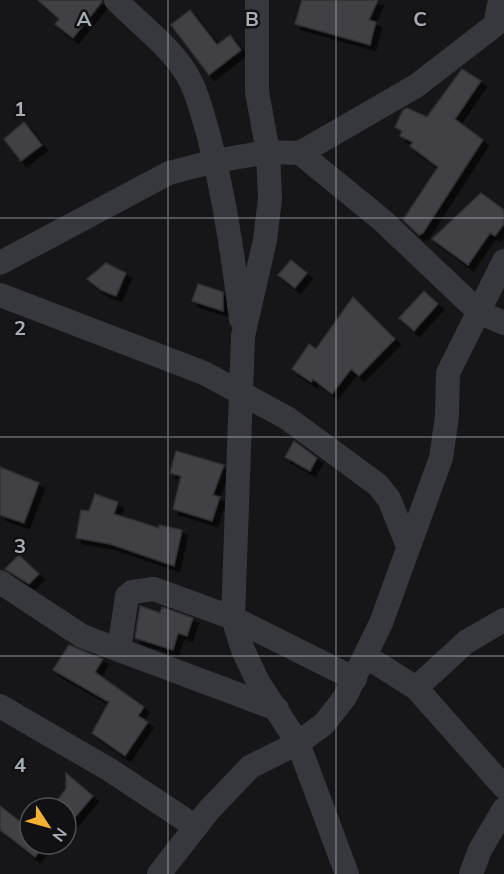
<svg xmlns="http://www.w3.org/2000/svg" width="504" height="874" font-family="Mulish,sans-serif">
	<defs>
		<filter id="shadow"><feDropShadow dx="5.5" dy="5.5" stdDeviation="0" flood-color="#0009"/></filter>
	</defs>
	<rect width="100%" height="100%" fill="#161618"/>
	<path fill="#404145" stroke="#303034" stroke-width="1.5" filter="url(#shadow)" d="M38 0H102V2L73 38 55 24 59 19Z
		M302 0H378L369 20 376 22 370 45 295 24Z
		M190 10 217 45 230 35 241 50 209 75 171 25Z
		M462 69 481 81 455 119 483 140 423 233 419 235 403 220 438 167 410 146 413 142 400 136 402 131 395 127 403 110 407 108 427 117Z
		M24 122 42 145 21 161 4 139Z
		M481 193 504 210V224L495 236 490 233 468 265 432 239Z
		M291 260 307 273 295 288 278 275Z
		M106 263 126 273 116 296 101 290 87 279Z
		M198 284 223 292V311L192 301Z
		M424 291 438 304 414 331 399 318Z
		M353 297 395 339 359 376 351 369 332 394 313 379 311 382 292 369 309 344 316 349Z
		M294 441 317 458 310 471 285 457Z
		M176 451 224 465 213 495 220 497 212 521 173 509 181 476 170 473Z
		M0 467 39 483 24 523 0 515Z
		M95 494 118 502 114 514 159 528V525L182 530 174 566 110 544 76 538 81 510 89 511Z
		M19 555 39 574 29 584 5 569Z
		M140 606 160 613 162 607 193 618 187 636 178 633 173 650 135 638Z
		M69 645 103 659 95 672 144 707 138 716 148 722 125 756 92 733 109 702 53 670Z
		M66 773 93 796 66 828V808H51L66 789Z
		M0 806 30 829V844H45L35 857 0 830Z"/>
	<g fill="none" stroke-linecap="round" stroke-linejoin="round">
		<path stroke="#37383d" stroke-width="24" d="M116 0C139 24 168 44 186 73 197 91 202 113 208 133 224 194 233 256 241 319
			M257 0V92L268 152 270 199 265 240 243 336 233 618 243 650 258 682 298 743 347 874
			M300 153 416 86 495 25 500 0
			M0 263 169 173 215 161 268 152 300 153 382 220 480 313 504 323
			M0 295 204 373 287 418 378 485 389 499 408 546
			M0 582 82 636 277 709
			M119 650 127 596 132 592 154 589 233 618 355 679
			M367 657 416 688 504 787
			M416 688 466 642 504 620
			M0 706 110 770 196 827
			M159 874 209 810 250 767 298 743 324 724 345 697 381 623 441 458 447 416 448 373 504 261
			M471 874 480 850 504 809"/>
	</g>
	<path fill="none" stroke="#a8adb8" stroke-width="1.5" stroke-opacity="0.55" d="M168 0V874M336 0V874M0 218H504M0 437H504M0 656H504"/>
	<g font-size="20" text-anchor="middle" font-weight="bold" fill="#a8adb8" stroke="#111113" stroke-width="5" stroke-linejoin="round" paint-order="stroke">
		<text x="84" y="26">A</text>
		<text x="252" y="26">B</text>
		<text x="420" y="26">C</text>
		<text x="20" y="116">1</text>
		<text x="20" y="335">2</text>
		<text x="20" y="553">3</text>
		<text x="20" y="772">4</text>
	</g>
	<g transform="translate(48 826) rotate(126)"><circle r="28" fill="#111113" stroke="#4d4f55" stroke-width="1.5"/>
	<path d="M0-4.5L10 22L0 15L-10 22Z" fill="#f2b134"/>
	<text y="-9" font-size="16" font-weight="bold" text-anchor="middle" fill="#a8adb8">N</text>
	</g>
</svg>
